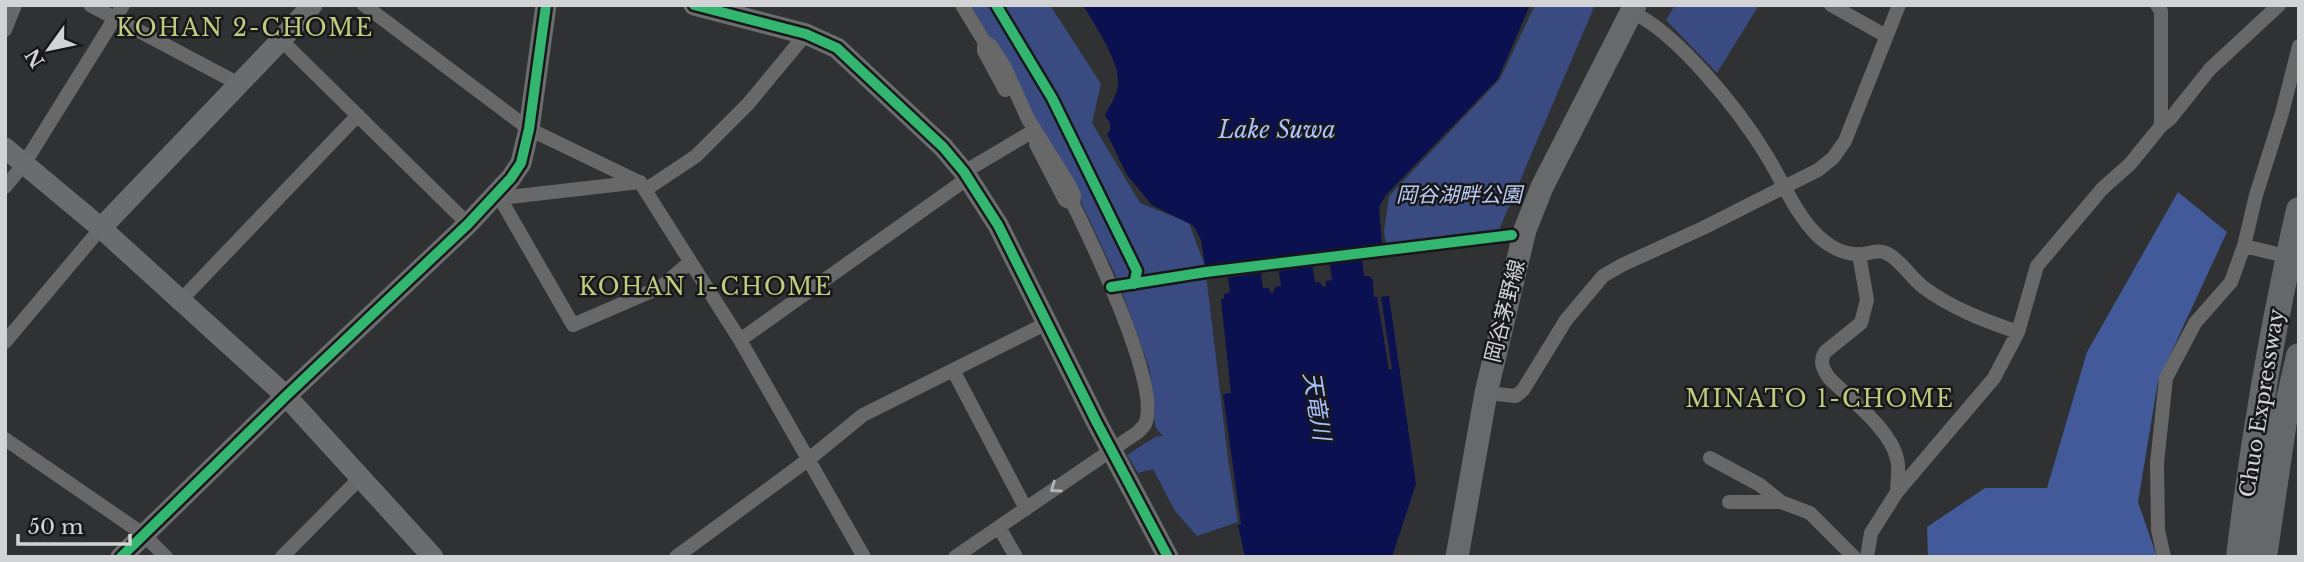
<svg xmlns="http://www.w3.org/2000/svg" width="2304" height="562" font-family="'Libre Baskerville','Noto Sans JP',serif">
	<rect width="100%" height="100%" fill="#303133"/>
	<path fill="#394b81" d="M970 5H1050L1101 84 1092 123 1140 203 1189 223 1205 266 1228 459 1238 522 1197 536 1175 511 1153 469 1138 473 1127 455 1155 437 1163 436 1156 428 1154 418 1155 410 1149 367 1118 281 1061 159 1031 115 1013 74Z
		M1535 5H1595L1493 244 1389 257 1384 232 1389 196 1500 79Z
		M1675 5H1759L1717 73 1666 20Z"/>
	<path fill="#435a9a" d="M2178 192 2227 232 2158 381 2138 502 2157 557H1928L1927 527 1985 488H2047L2087 352Z"/>
	<path fill="#0b1150" fill-rule="evenodd" d="M1083 5H1530L1498 79 1386 195 1379 207 1382 243 1360 246 1364 276H1370L1373 281 1374 297H1377L1389 370 1392 369 1381 297 1389 296 1416 484 1392 557H1245L1238 525 1241 524 1223 394 1231 393 1221 300 1224 298V294L1230 292 1226 264 1205 266 1201 240 1194 226 1152 205 1127 175 1107 134 1110 130V123L1105 115C1110 105 1117 96 1118 85 1121 63 1094 24 1083 5ZM1328 250 1332 280 1326 281V286L1323 287 1320 282H1315L1310 253ZM1277 257 1281 286 1275 287 1273 293 1270 292 1269 288H1263L1259 259Z"/>
	<path fill="#303133" d="M1386 243 1383 247 1364 249 1365 260 1326 264 1325 254 1314 256 1316 266 1276 271 1274 260 1263 262 1264 273H1261L1224 278 1223 267 1205 269V266Z"/>
	<g fill="none" stroke-linecap="round" stroke-linejoin="round">
		<path stroke="#686869" stroke-width="14" d="M90 5 239 84
			M364 5 529 129 639 182
			M1831 5 1886 36
			M2157 5 2161 11V126
			M1632 12C1677 33 1739 110 1765 153 1781 178 1795 213 1816 234 1828 246 1845 256 1863 254 1869 253 1877 250 1883 252 1898 256 1910 277 1923 287 1951 308 1985 321 2018 332
			M5 30 15 5
			M281 40 468 224
			M984 46V51L1005 90
			M1036 144 1065 200 1073 204
			M964 172 1035 130
			M5 187 24 164 123 5
			M645 190 696 156 748 104 806 34
			M497 193 573 325 661 287 690 262
			M500 198 640 182 740 340 864 557
			M2244 246 2294 258
			M1859 254 1867 300 1861 323 1825 352C1819 362 1823 369 1829 378 1850 399 1891 430 1897 459 1900 469 1897 481 1897 492
			M181 300 358 115
			M740 340 968 178
			M5 342 101 228
			M953 370 1026 509
			M1486 393 1516 396 1523 390 1566 320 1603 276 1622 265 1703 228 1818 170 1833 158 1845 141 1899 5
			M5 439 143 534 166 557
			M1710 458 1760 485 1781 502 1810 513 1854 557
			M1729 502H1781
			M999 527 1016 557
			M282 557 361 477
			M676 557 809 459 863 415 1047 323
			M955 557 1138 432C1139 431 1144 426 1145 424 1162 387 1092 243 1073 204L1074 195 1068 183 1028 119 1004 66 991 46 984 41 962 5
			M1867 557 1871 533 1897 492 1994 378 2018 332 2037 266 2102 189 2130 164 2161 126 2170 119 2210 69 2279 5
			M2164 557 2158 530 2157 463 2166 378 2195 323 2231 282 2244 246 2256 195 2282 113 2299 46"/>
		<path stroke="#6b6c6d" stroke-width="21" d="M694 5 806 34 837 48 943 147 964 172 998 225 1097 423 1168 557
			M5 148 101 228 286 396 433 557
			M101 228 281 40 312 5
			M121 557 286 396 468 224 511 178 521 163 529 129 546 5"/>
		<path stroke="#68696a" stroke-width="23" d="M1457 557 1486 393 1525 230 1542 187 1635 5"/>
		<path stroke="#666768" stroke-width="26" d="M2239 557C2253 440 2273 324 2299 210
			M2264 557 2284 421 2299 356"/>
		<g stroke="#18181a" stroke-width="15">
			<path id="cycleway" d="M694 5 806 34 837 48 943 147 964 172 998 225 1097 423 1168 557
				M996 5 1052 98 1137 271 1134 284
				M1111 287 1206 272 1512 235
				M121 557 286 396 468 224 511 178 521 163 529 129 546 5"/>
		</g>
		<use href="#cycleway" stroke="#33b770" stroke-width="10"/>
	</g>
	<defs><path id="oneway-chevron" d="M-2-3.5L2.5 0L-2 3.5" fill="none" stroke-width="1.6" stroke-linecap="round" stroke-linejoin="round" transform="scale(1.75)"/></defs>
	<use stroke="#b2b3b5" href="#oneway-chevron" transform="translate(1055 488) rotate(145)"/>
	<g text-anchor="middle" stroke-width="5" stroke-linejoin="round" paint-order="stroke">
		<g font-size="21" font-style="italic" fill="#bcccf6" stroke="#18181a">
			<text x="1459" y="202">岡谷湖畔公園</text>
		</g>
		<g font-size="21" fill="#d2d3d5" stroke="#18181a">
			<text transform="translate(1505 311) rotate(-76)" y="7">岡谷茅野線</text>
			<text transform="translate(2262 403) rotate(-81)" y="7">Chuo Expressway</text>
		</g>
		<g font-size="23" letter-spacing="2" fill="#c1cb7e" stroke="#18181a">
			<text x="245" y="36">KOHAN 2-CHOME</text>
			<text x="706" y="295">KOHAN 1-CHOME</text>
			<text x="1820" y="407">MINATO 1-CHOME</text>
		</g>
		<g font-size="23" font-style="italic" fill="#a9c1fe" stroke="#18181a">
			<text x="1277" y="138">Lake Suwa</text>
			<text transform="translate(1317 406) rotate(81)" y="8">天竜川</text>
		</g>
	</g>
	<rect width="2304" height="562" fill="none" stroke="#d2d3d5" stroke-width="14"/>
	<g transform="translate(49 49) rotate(237)" stroke="#18181a" stroke-width="5" paint-order="stroke">
	<path d="M0-5L12 26L0 18L-12 26Z" fill="#d2d3d5"/>
	<text y="-10" font-size="19" font-weight="bold" text-anchor="middle" fill="#d2d3d5">N</text>
	</g>
	<path d="M18 534v10h112v-10" fill="none" stroke="#d2d3d5" stroke-width="3.5"/>
	<text x="28" y="534" font-size="21" fill="#d2d3d5" stroke="#18181a" stroke-width="5" paint-order="stroke">50 m</text>
</svg>
